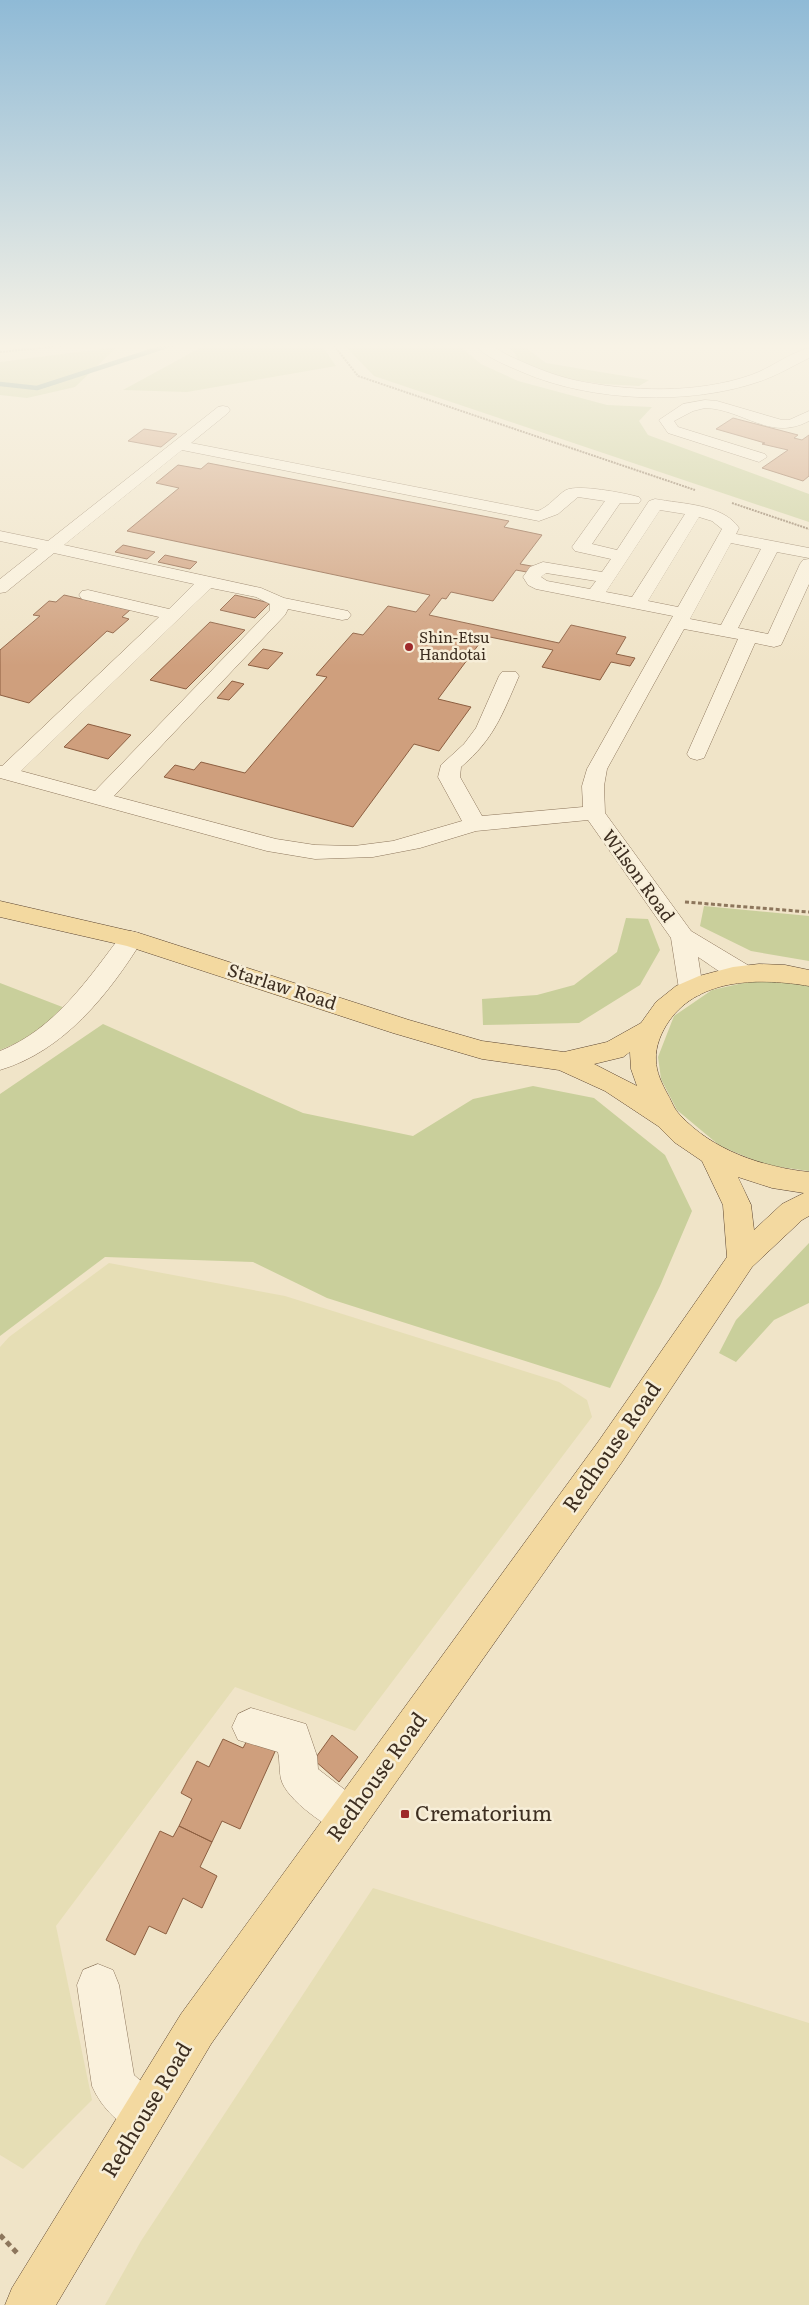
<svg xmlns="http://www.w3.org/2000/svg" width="809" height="2305" font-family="Literata,serif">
	<rect width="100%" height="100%" fill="#f0e4c8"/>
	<path fill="#e6deb5" d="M109 1263 285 1296 559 1382 587 1400 592 1417 355 1731 235 1687 56 1926 92 2100 23 2169 0 2155V1347L9 1337Z
		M373 1888 809 2023V2305H105L141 2241Z"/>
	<path fill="#c9cf9b" d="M209 343H320L336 366 187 392 123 390Z
		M342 343H456L481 364 518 381 607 405 652 407 639 421 648 435 809 494V522L374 376Z
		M502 343H520L546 363 649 380 639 386 602 384 562 378 535 369 518 360 514 352Z
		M117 347 75 387 27 398 0 395V362Z
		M704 906 809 916V961L751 951 700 926Z
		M626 918 648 919 660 950 640 985 579 1023 483 1025 482 999 537 995 574 985 617 952Z
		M752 981 796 983 809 986V1171L766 1165 720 1146 677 1110 661 1079 658 1057 674 1016 712 990Z
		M0 983 65 1008 38 1034 0 1050Z
		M103 1024 303 1113 413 1136 473 1099 533 1086 594 1098 665 1155 692 1211 660 1286 610 1388 327 1298 253 1262 105 1257 0 1336V1094Z
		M809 1243V1303L774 1320 736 1362 719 1353 736 1320Z"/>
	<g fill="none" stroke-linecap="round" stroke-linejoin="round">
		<path stroke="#6f938a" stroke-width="4.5" d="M0 384 37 388 176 343"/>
	</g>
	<path fill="#cf9f7d" stroke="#8d5f41" d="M733 418 798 435 794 438 802 440 809 435V476L803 481 762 468 788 450 762 444 765 443 716 429Z
		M144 429 177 434 161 447 128 441Z
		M208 463 509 521 504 527 542 535 520 564 537 567 532 573 516 570 493 601 451 592 446 599 442 598 429 615 559 643 571 625 626 637 616 654 635 658 630 666 611 662 600 680 542 667 553 650 485 636 438 699 471 707 439 751 414 744 353 827 164 777 175 765 194 770 201 762 245 773 327 677 316 675 353 633 363 635 388 606 416 612 430 595 127 531 179 488 156 483 178 465 201 469Z
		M123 545 155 552 147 559 115 552Z
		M165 555 197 562 190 569 158 562Z
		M64 595 130 610 122 617 129 619 113 633 107 631 29 703 0 695V650L40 616 33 615 49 601 56 602Z
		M235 595 270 603 255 618 220 610Z
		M210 622 245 630 186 689 150 680Z
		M263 649 283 653 268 669 248 665Z
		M232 681 244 684 229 700 217 698Z
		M88 724 131 735 108 759 64 747Z
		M251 1733 278 1745 240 1829 222 1821 212 1842 179 1826 192 1799 181 1793 197 1761 209 1767 223 1739 243 1748Z
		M332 1735 358 1757 339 1782 314 1760Z
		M179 1826 212 1842 200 1867 217 1876 202 1908 183 1898 166 1934 149 1926 135 1955 106 1940 160 1831 173 1837Z"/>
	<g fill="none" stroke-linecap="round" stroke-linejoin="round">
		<g stroke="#8d765c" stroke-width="1">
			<path id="minor" d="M473 343C495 343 495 350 514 358 533 367 553 375 574 380 630 392 697 394 751 375 771 368 789 353 809 348V358C793 366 778 375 761 381 690 406 591 402 522 372 506 365 484 357 473 343Z
				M705 400 717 401 782 420H789L809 411V421C770 442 743 409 705 408L693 411 674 421 678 427 765 454 767 457 759 462 668 433 659 420 683 404Z
				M223 406 228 407 230 410 228 413 191 443 538 511C550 506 556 496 566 490 579 484 624 493 639 497L641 500 639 503H620L592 544 617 550 649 501 655 499C682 504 723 504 739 528L736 534 809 548V558L777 552 738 628 768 634 800 564 803 560 809 559V584L783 641 781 645 774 647 755 643 704 758 697 760 690 758 687 754 738 639 684 629 607 769 604 786 605 813 691 931 751 967 754 973 751 979C732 984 714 967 698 957L703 989 700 995 691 997 682 995 679 989 671 938 588 820 476 831 420 848 373 857 315 859 267 851 0 778V766H2L159 617 82 599 79 595 82 591 88 590 169 609 194 584 54 553 6 592 0 593V579L38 549 0 541V531L48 541 218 407ZM182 450 539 521 558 514 578 497 605 501 572 547 575 551 611 559 602 572 543 562 530 567 523 577 528 585 536 589 673 616 587 769 582 786 583 807 482 816 460 777 461 767C494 739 502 715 519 676L516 672H502L499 676 476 728 464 744 441 765 438 777 462 821 393 841 354 846 315 845 276 839 114 796 285 615 288 609 342 620 348 619 351 615 348 611 284 598 261 588 64 545ZM660 510 685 514 632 597 606 592ZM699 517 712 521 722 529 678 607 648 601ZM731 543 761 549 721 625 690 619ZM546 573 596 581 590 589 547 581 541 577ZM211 588 256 597 270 604V610L95 791 21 771Z
				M131 931 139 933 143 939C109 994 64 1051 0 1070V1051C55 1029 88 979 123 933Z
				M251 1708 306 1724 317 1756 318 1769 362 1803 367 1817 362 1831 348 1836C329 1829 286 1800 281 1779 279 1771 280 1761 278 1752L238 1740 232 1727 238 1714Z
				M98 1964 113 1970 119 1985 134 2075 160 2098 166 2114 160 2130 144 2136C121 2127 102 2109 92 2086L77 1985 83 1970Z"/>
		</g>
		<g stroke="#5b4430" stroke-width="1">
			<path id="major" d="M0 901 139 933 409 1020 482 1041 564 1052 607 1042 641 1023 656 1002 676 986 699 976 733 967 759 964 785 965 809 970V986C762 978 700 977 669 1021 662 1031 655 1046 656 1060 656 1072 662 1084 668 1095 672 1102 674 1109 680 1115 712 1150 762 1167 809 1172V1216L802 1220 752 1267 622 1462 211 2044 56 2305H5L12 2288 181 2014 598 1442 727 1257 723 1205 702 1161 674 1142 658 1126 605 1091 559 1070 482 1059 393 1033 127 946 0 917ZM630 1052 631 1069 637 1086 594 1064 623 1057ZM738 1177 772 1188 804 1193 782 1204 754 1230 751 1205Z"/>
		</g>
		<path stroke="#8d765c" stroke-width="2" stroke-dasharray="2 1" stroke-linecap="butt" d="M332 343 358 376 695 490
			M0 352 90 343
			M732 503 809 529"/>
		<path stroke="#8d765c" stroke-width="3" stroke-dasharray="4 2.5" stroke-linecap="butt" d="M685 902 809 912"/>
		<path stroke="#8d765c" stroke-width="5" stroke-dasharray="5.5 4" stroke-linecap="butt" d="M0 2235 18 2254"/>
		<use href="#minor" fill="#faf1dc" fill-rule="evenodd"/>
		<use href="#major" fill="#f3d9a0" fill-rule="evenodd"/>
	</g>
	<linearGradient id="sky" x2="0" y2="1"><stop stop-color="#8fbad6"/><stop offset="0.52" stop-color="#f8f3e6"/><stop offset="1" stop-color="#f8f3e6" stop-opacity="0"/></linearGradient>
	<rect width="809" height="666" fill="url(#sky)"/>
	<g fill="#9e2a2b" stroke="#f7eed8" stroke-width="2">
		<circle cx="409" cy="647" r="5"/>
		<rect x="400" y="1809" width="10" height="10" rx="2.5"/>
	</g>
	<g text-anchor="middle" stroke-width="5" stroke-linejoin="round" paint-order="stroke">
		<g font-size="15" fill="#3d2e20" stroke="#f7eed8" text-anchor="start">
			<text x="419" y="643">Shin-Etsu<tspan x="419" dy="17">Handotai</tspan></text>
		</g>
		<g font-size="18" fill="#3d2e20" stroke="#f7eed8">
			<text transform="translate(638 876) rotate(54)" y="6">Wilson Road</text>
			<text transform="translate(282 987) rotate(18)" y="6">Starlaw Road</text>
		</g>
		<g font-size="21" fill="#3d2e20" stroke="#f7eed8">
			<text transform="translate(612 1447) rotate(-55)" y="7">Redhouse Road</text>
			<text transform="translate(377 1777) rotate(-54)" y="7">Redhouse Road</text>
			<text transform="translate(147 2110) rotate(-59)" y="7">Redhouse Road</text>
		</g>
		<g font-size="21" fill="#3d2e20" stroke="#f7eed8" text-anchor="start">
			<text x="415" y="1821">Crematorium</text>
		</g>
	</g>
</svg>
